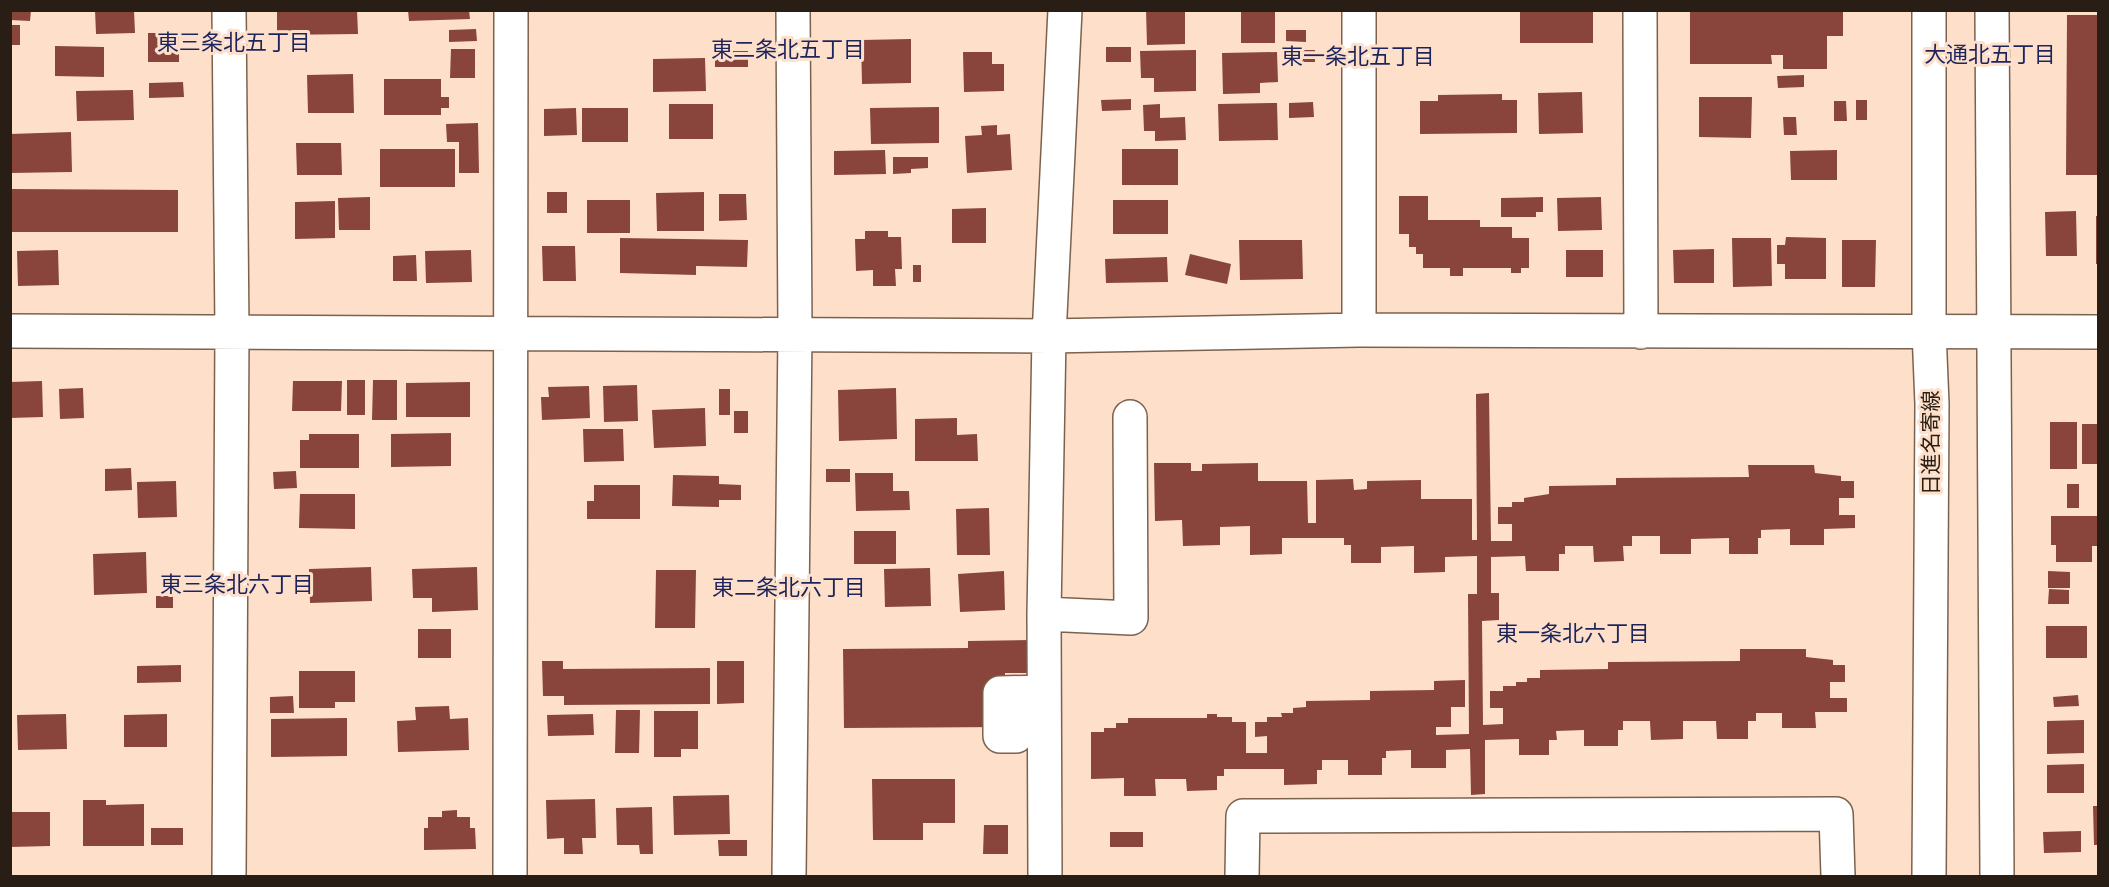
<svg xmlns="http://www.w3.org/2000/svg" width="2109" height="887" font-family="'Golos Text','Noto Sans JP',sans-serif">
	<rect width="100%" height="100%" fill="#fee0ca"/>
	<path fill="#89443c" d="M10 10H31L30 21 10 20Z
		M95 10H134L135 33 96 34Z
		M277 10H357L358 34 277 35Z
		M408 10H469L470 19 409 21Z
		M1146 10H1185V44L1147 45Z
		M1241 10H1275V43H1241Z
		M1690 10 1843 12V36H1827V69H1783V55H1771L1772 64H1690Z
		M1520 12H1593V43H1520Z
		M2067 15H2098V175H2066Z
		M10 25H20V45H10Z
		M476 29 477 41 449 42V30Z
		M1286 30H1306V42L1286 41Z
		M148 33H179V62H148Z
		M911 39V83L862 84 861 40Z
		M55 46 104 47V77L55 76Z
		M1106 47H1131V62H1106Z
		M451 49H475V78H450Z
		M1196 50V91L1154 92V78H1141L1140 51Z
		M1283 50H1315V62H1283Z
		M715 51H748V67H715Z
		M963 52H992V64H1004V91L964 92Z
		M1277 52 1278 82 1260 83V93L1223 94 1222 53Z
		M705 58 706 91 653 92V59Z
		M353 74 354 113H308L307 75Z
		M1804 75V87L1778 88 1777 76Z
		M384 79H441V97H449V108H441V115H384Z
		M183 82 184 97 149 98V83Z
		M133 90 134 120 77 121 76 91Z
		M1582 92 1583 133 1539 134 1538 93Z
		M1502 94V100H1517V133L1420 134V101H1438V95Z
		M1699 97H1752L1751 138 1699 137Z
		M1131 99V110L1102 111 1101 100Z
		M1856 100H1867V120H1856Z
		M1834 101H1846L1847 121H1834Z
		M1313 102 1314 117 1289 118V103Z
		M1277 103 1278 140 1219 141 1218 104Z
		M669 104H713V139H669Z
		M1160 104V118L1185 117 1186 140 1155 141V131H1144L1143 105Z
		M939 107V143L871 144 870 108Z
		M576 108 577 135 544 136V109Z
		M582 108H628V142H582Z
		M1783 117H1796L1797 135H1784Z
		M478 123 479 173H459V142H447L446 124Z
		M997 125V135L1010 134 1012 170 967 173 965 136 982 135 981 126Z
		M71 132 72 172 10 173V134Z
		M296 143H341L342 175H297Z
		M380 149H455V187H380Z
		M1122 149H1178V185H1122Z
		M885 150 886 174 834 175V151Z
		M1837 150V180H1791L1790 151Z
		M893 157H928V168L911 169V173L893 174Z
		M10 189 178 190V232H10Z
		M547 192H567V213H547Z
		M704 192V231H657L656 193Z
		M719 194H746L747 220 719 221Z
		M1399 196H1428V220H1480V227H1512V238H1529V268H1521V273H1511V268H1463V276H1450V268H1423V254H1416V247H1409V234H1399Z
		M370 197V230H339L338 198Z
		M1543 197V212H1536V217H1501V198Z
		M1601 197 1602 230 1558 231 1557 198Z
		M587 200H630V233H587Z
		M1113 200H1168V234H1113Z
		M335 201V238L295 239V202Z
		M986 208V243H952V209Z
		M2076 211 2077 256H2046L2045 212Z
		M2096 216H2098V264H2096Z
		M865 231H888V237H901L902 269H895L896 286H873V270L856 271 855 239H865Z
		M1786 237 1826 238V279H1785V264H1777V245H1785Z
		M620 238 748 240 747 267 696 266V275L620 273Z
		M1732 238H1771L1772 286 1733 287Z
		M1239 240H1302L1303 279 1240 280Z
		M1842 240H1876L1875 287H1842Z
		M542 246H575L576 281H543Z
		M1714 249V283H1674L1673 250Z
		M58 250 59 285 18 286 17 251Z
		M471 250 472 282 426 283 425 251Z
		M1566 250H1603V277H1566Z
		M1190 254 1231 264 1227 284 1185 275Z
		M416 255 417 281H393V256Z
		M1167 257 1168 282 1106 283 1105 259Z
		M913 265H921V282H913Z
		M347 380H365V415H347Z
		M373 380H397V420H372Z
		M42 381 43 417 10 418V382Z
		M293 381H342L341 411H292Z
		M470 382V417H406V383Z
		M637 385 638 421 604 422 603 386Z
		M589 386 590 418 542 420 541 397H549L548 387Z
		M83 388 84 418 60 419 59 389Z
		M896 388 897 439 839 441 838 390Z
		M719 389H730V415H719Z
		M1489 393 1491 541H1512V524H1498V507H1512V502H1524V498L1549 494V486L1616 485V478L1749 477 1748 465H1814L1815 473 1841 476V481H1854V498H1839V515H1855V528L1824 529V545H1790V529L1761 530V538H1758V554H1729V538L1691 539V554H1660V536H1632V546H1623L1624 561 1594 562 1593 546H1565V554H1559V571H1526L1525 556 1491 557V593H1499V620L1482 621 1483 725 1503 724V708H1490V691H1503V686H1516V682H1527V678H1540V670L1608 669V662L1740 661V649H1806V657L1833 660V665H1845V682H1830V698H1847V712H1815L1816 728H1782V713H1756V721H1748V739H1717L1716 721H1683V739L1651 740 1650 721H1623V730H1618V746H1584V730L1556 731 1557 740H1549V755H1519V739L1485 740V794L1471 795 1470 749 1446 750V768H1411V750L1386 751V758H1382V775H1348V760H1322V770H1317V784L1284 785V769H1224V776H1217V790L1187 791 1186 779H1155L1156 796H1124V778L1091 779V732H1104V728H1116V723H1128V718H1207V714H1217V717H1232V722H1246V753H1267V736L1255 737V722H1267V717H1282L1281 713H1293V708L1306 707V701L1370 700V691L1434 690V681L1465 680V707H1451V727H1436V735L1469 734 1468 594H1477V556L1445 557V572L1414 573V546L1381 547V563H1351V545H1344V538H1282V554L1250 555V526L1220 527V545L1183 546 1182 520 1155 521 1154 463H1191V471H1202V464L1258 463V481H1307L1308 523H1316V480L1353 479 1354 490 1367 489V481L1421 480V499H1472V540H1477L1476 394Z
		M705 408 706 446 654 448 652 410Z
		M734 411H748V433H734Z
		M957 418V435L977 434 978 461H915V419Z
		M2050 422H2077V469H2050Z
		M2082 424H2098V464H2082Z
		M583 429H623L624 461 584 462Z
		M451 433V466L391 467V434Z
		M309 434H359V468H300V440H309Z
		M131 468 132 490 105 491V469Z
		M826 469H850V482H826Z
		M296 471 297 488 274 489 273 472Z
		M855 473H893V491H909L910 510 856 511Z
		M673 475 719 476V484L741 485V500H719V507L672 506Z
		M176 481 177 517 138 518 137 482Z
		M2067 484H2079V508H2067Z
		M594 485H640V519H587V501H594Z
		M300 494H355V529L299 528Z
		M989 508 990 555H957L956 509Z
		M2051 516H2098V546H2092V562H2056V545H2051Z
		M854 531H896V564H854Z
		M146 552 147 593 94 595 93 554Z
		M371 567 372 601 310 603 309 569Z
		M477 567 478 610 432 612V598H413L412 569Z
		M930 568 931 606 885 607 884 569Z
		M656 570H696L695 628H655Z
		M1004 571 1005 610 960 612 958 574Z
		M2048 571 2070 572V588H2048Z
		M2049 589 2069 590V604H2048Z
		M156 596H173V608H156Z
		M2046 626H2087V658H2046Z
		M418 629H451V658H418Z
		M1031 640V673H1005L1006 727 844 728 843 649 968 648V641Z
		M542 661H563V669L710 668V704L564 705V696H543Z
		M717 661H744V703L717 704Z
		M181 665V682L137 683V666Z
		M299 671H355V702H335V708H299Z
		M2078 695 2079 706 2054 707 2053 697Z
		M293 696 294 713H270V697Z
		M449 706 450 719 468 718 469 750 398 752 397 721 416 720 415 707Z
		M616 710H640L639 753H615Z
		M654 711H698V749H681V757H654Z
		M66 714 67 749 18 750 17 715Z
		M167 714V747H124V715Z
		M593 714 594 735 548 736 547 715Z
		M347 718V756L271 757V719Z
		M2084 720V753L2047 754V721Z
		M2084 764V793H2047V765Z
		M872 779H955V823H923V840H873Z
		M729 795 730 834 674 835 673 796Z
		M595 799 596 838H582L583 854H564V838L547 839 546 800Z
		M83 800H106V805L144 804V846H83Z
		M2093 806H2098V845H2094Z
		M652 807 653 854H640L639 845H617L616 808Z
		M457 810V817H470V828H475L476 849 424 850V828H428V817H442V811Z
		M10 812H50V846L10 847Z
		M984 825H1008V854H983Z
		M151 828H183V845H151Z
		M2081 831V852L2044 853 2043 832Z
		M1110 832H1143V847H1110Z
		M718 840H747V856H719Z"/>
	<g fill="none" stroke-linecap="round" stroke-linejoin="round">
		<g stroke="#7b624e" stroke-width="36">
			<path id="minor" d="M1359 10V330
				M1640 10 1641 332
				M10 331 1049 336 1359 330 2098 332
				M1044 614 1131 618 1130 417
				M1043 720H1016V736H1000V693L1044 692
				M229 876 232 332 229 10
				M510 876 511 10
				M789 876 795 333 793 10
				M1045 876 1044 614 1049 336 1065 10
				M1242 876 1243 816 1836 814 1838 876"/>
		</g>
		<g stroke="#7b624e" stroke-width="36">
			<path id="major" d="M1929 10V331L1932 404 1929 876
				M1992 10 1997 876"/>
		</g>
		<use href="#minor" stroke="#fff" stroke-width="33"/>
		<use href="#major" stroke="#fff" stroke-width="33"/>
	</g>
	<g text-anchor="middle" stroke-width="6" stroke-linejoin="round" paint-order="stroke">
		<g font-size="21" fill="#291e16" stroke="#fee0ca">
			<text transform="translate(1931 443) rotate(-90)" y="7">日進名寄線</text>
		</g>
		<g font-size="22" fill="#1d245c" stroke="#fee0ca">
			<text x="234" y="50">東三条北五丁目</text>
			<text x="788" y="57">東二条北五丁目</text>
			<text x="1990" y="62">大通北五丁目</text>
			<text x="1358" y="64">東一条北五丁目</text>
			<text x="237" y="592">東三条北六丁目</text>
			<text x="789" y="595">東二条北六丁目</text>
			<text x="1573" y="641">東一条北六丁目</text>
		</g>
	</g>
	<rect width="2109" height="887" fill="none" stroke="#291e16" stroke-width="24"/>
</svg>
